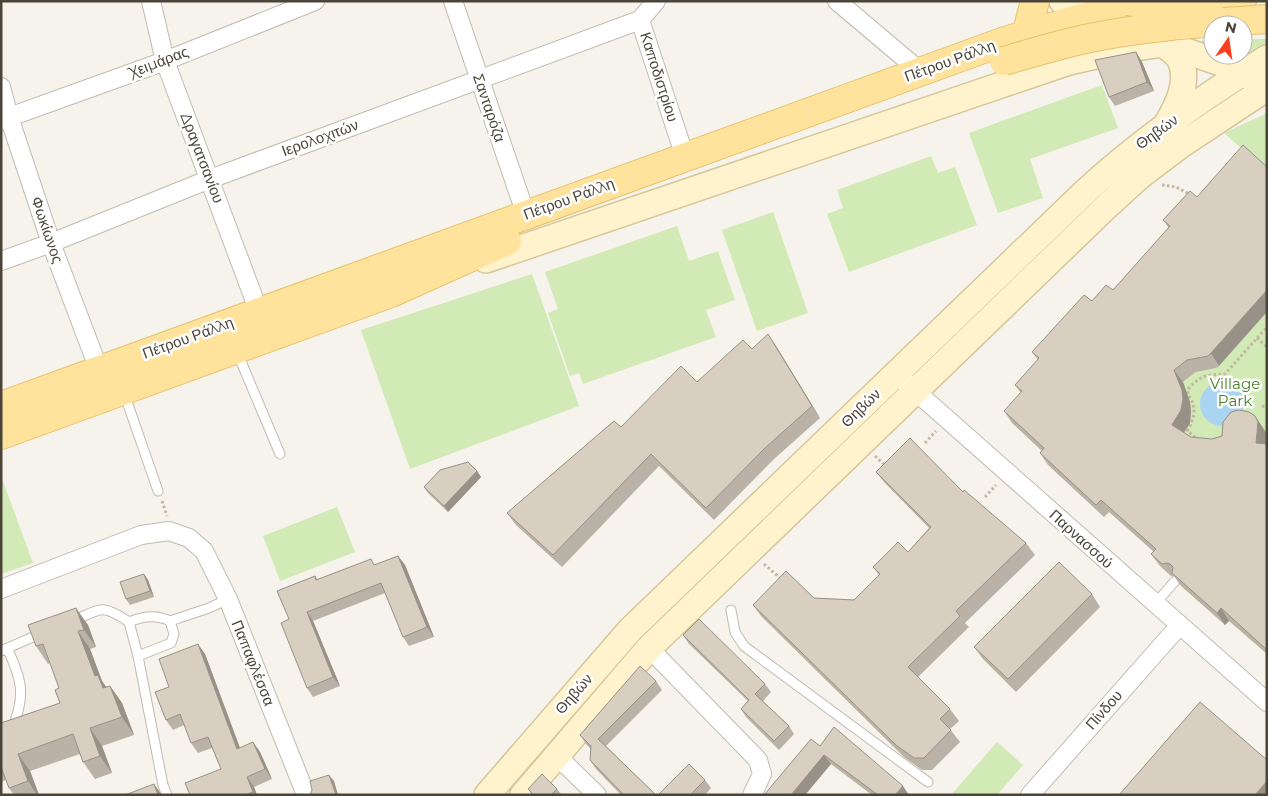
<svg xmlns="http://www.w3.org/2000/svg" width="1268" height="796" font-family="Montserrat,sans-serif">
	<rect width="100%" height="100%" fill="#f6f3ec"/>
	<path fill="#d2eab5" d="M1243 39H1267V50C1259 55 1250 61 1242 64 1228 70 1208 55 1198 48 1193 45 1187 44 1182 42L1213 40V55H1243Z
		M1102 85 1118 128 1030 159 1043 198 998 213 969 133Z
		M1267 113V171L1224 133Z
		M931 156 938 173 955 167 977 225 849 272 827 214 843 208 837 190Z
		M773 212 808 313 757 331 722 230Z
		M677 226 689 261 718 251 735 300 706 310 716 337 583 384 579 373 570 376 548 313 558 309 545 272Z
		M532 274 579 406 410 469 361 330Z
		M1267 312V436L1261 426 1231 443 1181 436 1180 385 1196 372 1216 368 1219 366Z
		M1 476 33 563 1 574Z
		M337 507 355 552 280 581 263 536Z
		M997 742 1023 765 997 795H951Z"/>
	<path fill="#a9d4f2" d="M1200 404a22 22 0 1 1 44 0a22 22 0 1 1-44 0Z"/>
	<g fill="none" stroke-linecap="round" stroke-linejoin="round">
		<g stroke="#c2bbae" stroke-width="11">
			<path id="service" d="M237 352 280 454
				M124 393 158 491
				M1155 604 1175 581
				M731 610 735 632 744 646 928 782
				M73 621C101 609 101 603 129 622L138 656
				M129 622C143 616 156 614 170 621
				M7 648C22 679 26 696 12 729
				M1 651 42 633
				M167 795 163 785 138 656 171 643 174 634 170 621 209 608 228 599"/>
		</g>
		<g stroke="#c2bbae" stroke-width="20">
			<path id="minor" d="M151 1 165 61 259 312
				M453 1 526 215
				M837 1 921 72
				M640 20 685 157
				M640 20 656 1
				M1 87 9 117 51 243 99 370
				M1 120 165 61 315 1
				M1 261 51 243 210 179 640 20
				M896 374 1267 702
				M1 589 141 535 169 531 189 538 204 551 228 599 306 795
				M649 648 758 760 762 774 752 795
				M556 755 597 795
				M1030 795 1179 626"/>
		</g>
		<g stroke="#d6c79b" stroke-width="28">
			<path id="secondary" d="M1062 1 1103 20
				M1149 38 1226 65 1254 79
				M1163 44C1169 49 1176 53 1180 60 1190 81 1178 105 1167 123
				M486 260 1069 62 1122 50 1163 44
				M487 795 630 630 1087 190C1142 140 1203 97 1267 58
				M523 795 649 648 1105 208 1140 176 1181 145 1267 88"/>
		</g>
		<g stroke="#e6c16a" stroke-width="30">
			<path id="primary" d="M1184 7 1242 1
				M1026 35 1035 1
				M1 406 1005 41 1139 1
				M1 435 391 293 507 241"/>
		</g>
		<path stroke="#c4b79f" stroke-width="3" stroke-dasharray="2.5 2.5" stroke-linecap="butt" d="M1162 185 1176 187 1191 195
			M1257 338 1267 347
			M1262 406 1267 407
			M1186 429 1196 438
			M1187 431C1195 419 1197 406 1188 395V389C1201 375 1206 375 1225 374L1267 327
			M925 443 936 431
			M875 456 887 467
			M985 497 996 485
			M162 501 167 516
			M764 564 780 578"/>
		<use href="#service" stroke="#fff" stroke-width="9"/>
		<use href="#minor" stroke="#fff" stroke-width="18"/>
		<use href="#secondary" stroke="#fff3cd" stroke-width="25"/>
		<use href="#primary" stroke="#ffe39c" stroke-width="28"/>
		<g stroke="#e6c16a" stroke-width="30" stroke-linecap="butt">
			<path id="primary-bridge" d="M1128 1 1153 6 1209 9
				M1004 61C1031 53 1058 45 1085 39 1144 26 1206 23 1267 19"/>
		</g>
		<use href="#primary-bridge" stroke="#ffe39c" stroke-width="28"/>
	</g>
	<path fill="#bab2a6" d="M1136 52 1142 62 1154 91 1115 106 1109 97Z
		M1190 191 1219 366 1216 368 1196 372 1183 382 1190 402 1191 412 1190 423 1184 432 1191 437 1212 439 1222 436 1255 416 1267 434 1266 444H1267V654L1229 621 1225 625 1180 585 1174 576H1171L1160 566 1151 554 1154 552 1109 512 1104 517 1048 465 1040 453 1042 451 1012 423 1004 411 1021 393 1015 385 1038 360 1032 352 1092 301 1113 290 1169 228 1163 220Z
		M776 346 820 418 773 460 714 520 659 466 562 567 516 525 507 513 621 427 752 349Z
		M477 471 481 477 448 512 428 493 424 487Z
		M876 472 963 492 1026 543 1035 555 965 623 969 627 918 677 950 709 959 721 950 729 960 742 932 770H922L904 757 761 616 753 605 814 598 854 600 879 575 873 567 908 552 929 528 885 483Z
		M398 556 405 565 434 637 409 646 403 637 385 593 313 621 340 686 313 697 307 688 289 619 315 576 318 580 375 565Z
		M144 574 148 580 154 597 130 605 126 599Z
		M1092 594 1100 607 1016 692 983 659 974 647Z
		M88 625 96 647 90 649 102 681 106 687 110 686 122 703 134 735 102 746 112 773 95 779 83 762 80 754 30 771 39 795H14L9 788 6 780 1 782V723L60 703 59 688 50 663 48 664 36 646Z
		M683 635 765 684 771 692 763 701 789 726 794 734 779 750 746 717 741 709 748 701 689 644Z
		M205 654 240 748 253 742 260 752 272 779 254 787 257 795H190L221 769 212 748 198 753 191 743 184 725 173 730 166 720 169 687Z
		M656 681 662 690 606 746 656 795H621L596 769 590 760 591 749 586 744 580 735Z
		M820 746 909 795H872L831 764 805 795H764Z
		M705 780 711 788 705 795H658Z
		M528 789H557L562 795H532Z"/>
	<path fill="#979187" d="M1136 52 1142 62 1154 91 1147 82Z
		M1267 290V312L1219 366 1211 353Z
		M768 334 776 346 820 418 812 406Z
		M1174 370 1183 382 1190 402 1191 412 1190 423 1181 437 1172 425Z
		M1255 416 1267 434 1265 455 1256 443Z
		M477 471 481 477 448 512 444 506Z
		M398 556 405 565 434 637 427 627Z
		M144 574 148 580 154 597 150 591Z
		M76 608 88 625 96 647 84 630Z
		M1221 608 1229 621 1225 625 1217 613Z
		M307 612 313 621 340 686 333 677Z
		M78 631 90 649 102 681 110 692 115 705 95 676Z
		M198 644 205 654 244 759 237 749Z
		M110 686 122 703 134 735 122 717Z
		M90 728 102 746 112 773 100 756Z
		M253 742 260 752 272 779 265 769Z
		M18 754 30 771 39 795H37L28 781Z
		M824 755 831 764 805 795H791Z
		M329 775 334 781 338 795H336Z
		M247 777 254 787 257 795H255L253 792Z
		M1267 781V795H1255Z
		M154 784 162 795H158Z
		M903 786 909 795H895Z"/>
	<path fill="#d8cfc1" stroke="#979187" d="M1136 52 1147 82 1109 97 1095 60Z
		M1243 145 1267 167V290L1211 353 1208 356 1187 360 1174 370 1182 390 1183 399 1181 410 1172 425 1191 437 1212 439 1222 436 1223 422 1231 412 1239 410 1249 412 1255 416 1258 422 1256 443 1267 444V650L1221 608 1217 613 1172 573 1173 567 1170 564 1167 563 1162 564 1151 554 1156 549 1101 500 1096 505 1040 453 1044 448 1004 411 1022 391 1015 385 1039 358 1032 352 1084 295 1092 301 1106 285 1113 290 1170 226 1163 220 1190 191 1197 197Z
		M768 334 812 406 765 448 706 508 651 454 553 555 507 513 614 421 621 427 681 366 697 382 743 340 752 349Z
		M910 438 963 492 964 490 1026 543 956 611 960 616 908 667 950 709 940 719 951 730 924 758H914L896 745 753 605 786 571 814 598 854 600 880 574 873 567 898 542 908 552 931 527 876 472Z
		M468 462 477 471 444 506 424 487 440 470Z
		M398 556 427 627 403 637 381 583 307 612 333 677 307 688 281 623 289 619 277 591 315 576 316 580 371 559 374 565Z
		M1059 562 1092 594 1008 679 974 647Z
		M144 574 150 591 126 599 120 582Z
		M76 608 84 630 78 631 95 676 98 675 103 688 110 686 122 717 90 728 100 756 83 762 73 734 18 754 28 781 9 788 1 767V723L60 703 55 690 59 688 43 644 36 646 28 625Z
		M699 619 765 684 755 694 789 726 774 741 741 709 749 700 683 635Z
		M198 644 237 749 253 742 265 769 247 777 253 792 245 795H190L185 783 221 769 208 737 191 743 180 714 166 720 155 692 169 687 159 659Z
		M640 666 656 681 598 739 656 795H624L590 760 591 746 580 735Z
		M1200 702 1267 760V781L1255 795H1119Z
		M834 727 903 786 895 795H878L824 755 791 795H764L811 739 820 746Z
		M689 764 705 780 690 795H658Z
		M542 774 557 789 551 795H533V794L528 789Z
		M329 775 336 795H310L312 790 310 781Z
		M154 784 158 795H125Z"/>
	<g text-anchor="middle" stroke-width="5" stroke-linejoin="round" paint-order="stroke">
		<g font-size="15" fill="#4b4439" stroke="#fff">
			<text transform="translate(950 61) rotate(-20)" y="5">Πέτρου Ράλλη</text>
			<text transform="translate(159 62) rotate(-21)" y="5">Χειμάρας</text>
			<text transform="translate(659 77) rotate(72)" y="5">Καποδιστρίου</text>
			<text transform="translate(489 108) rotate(71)" y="5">Σανταρόζα</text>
			<text transform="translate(1157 132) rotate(-36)" y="5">Θηβών</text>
			<text transform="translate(320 138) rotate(-20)" y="5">Ιερολοχιτών</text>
			<text transform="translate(202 158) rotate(69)" y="5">Δραγατσανίου</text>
			<text transform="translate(569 199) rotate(-20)" y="5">Πέτρου Ράλλη</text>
			<text transform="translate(47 230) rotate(71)" y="5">Φωκίωνος</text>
			<text transform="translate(188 338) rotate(-20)" y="5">Πέτρου Ράλλη</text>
			<text transform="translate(861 408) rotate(-44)" y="5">Θηβών</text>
			<text transform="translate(1081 539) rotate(42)" y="5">Παρνασσού</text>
			<text transform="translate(253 663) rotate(68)" y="5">Παπαφλέσσα</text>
			<text transform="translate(574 694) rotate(-49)" y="5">Θηβών</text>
			<text transform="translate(1104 710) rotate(-49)" y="5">Πίνδου</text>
		</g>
		<g font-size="15" fill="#4a7f2a" stroke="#fff">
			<text x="1235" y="389">Village<tspan x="1235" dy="17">Park</tspan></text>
		</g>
	</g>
	<rect width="1268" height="796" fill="none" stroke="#4b4439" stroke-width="5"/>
	<g transform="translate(1228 40) rotate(13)"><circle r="24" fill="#ffffff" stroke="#b7b4b0"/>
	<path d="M0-4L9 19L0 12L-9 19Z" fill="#fc3f1d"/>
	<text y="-8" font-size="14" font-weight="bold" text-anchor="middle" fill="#4b4439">N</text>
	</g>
</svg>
